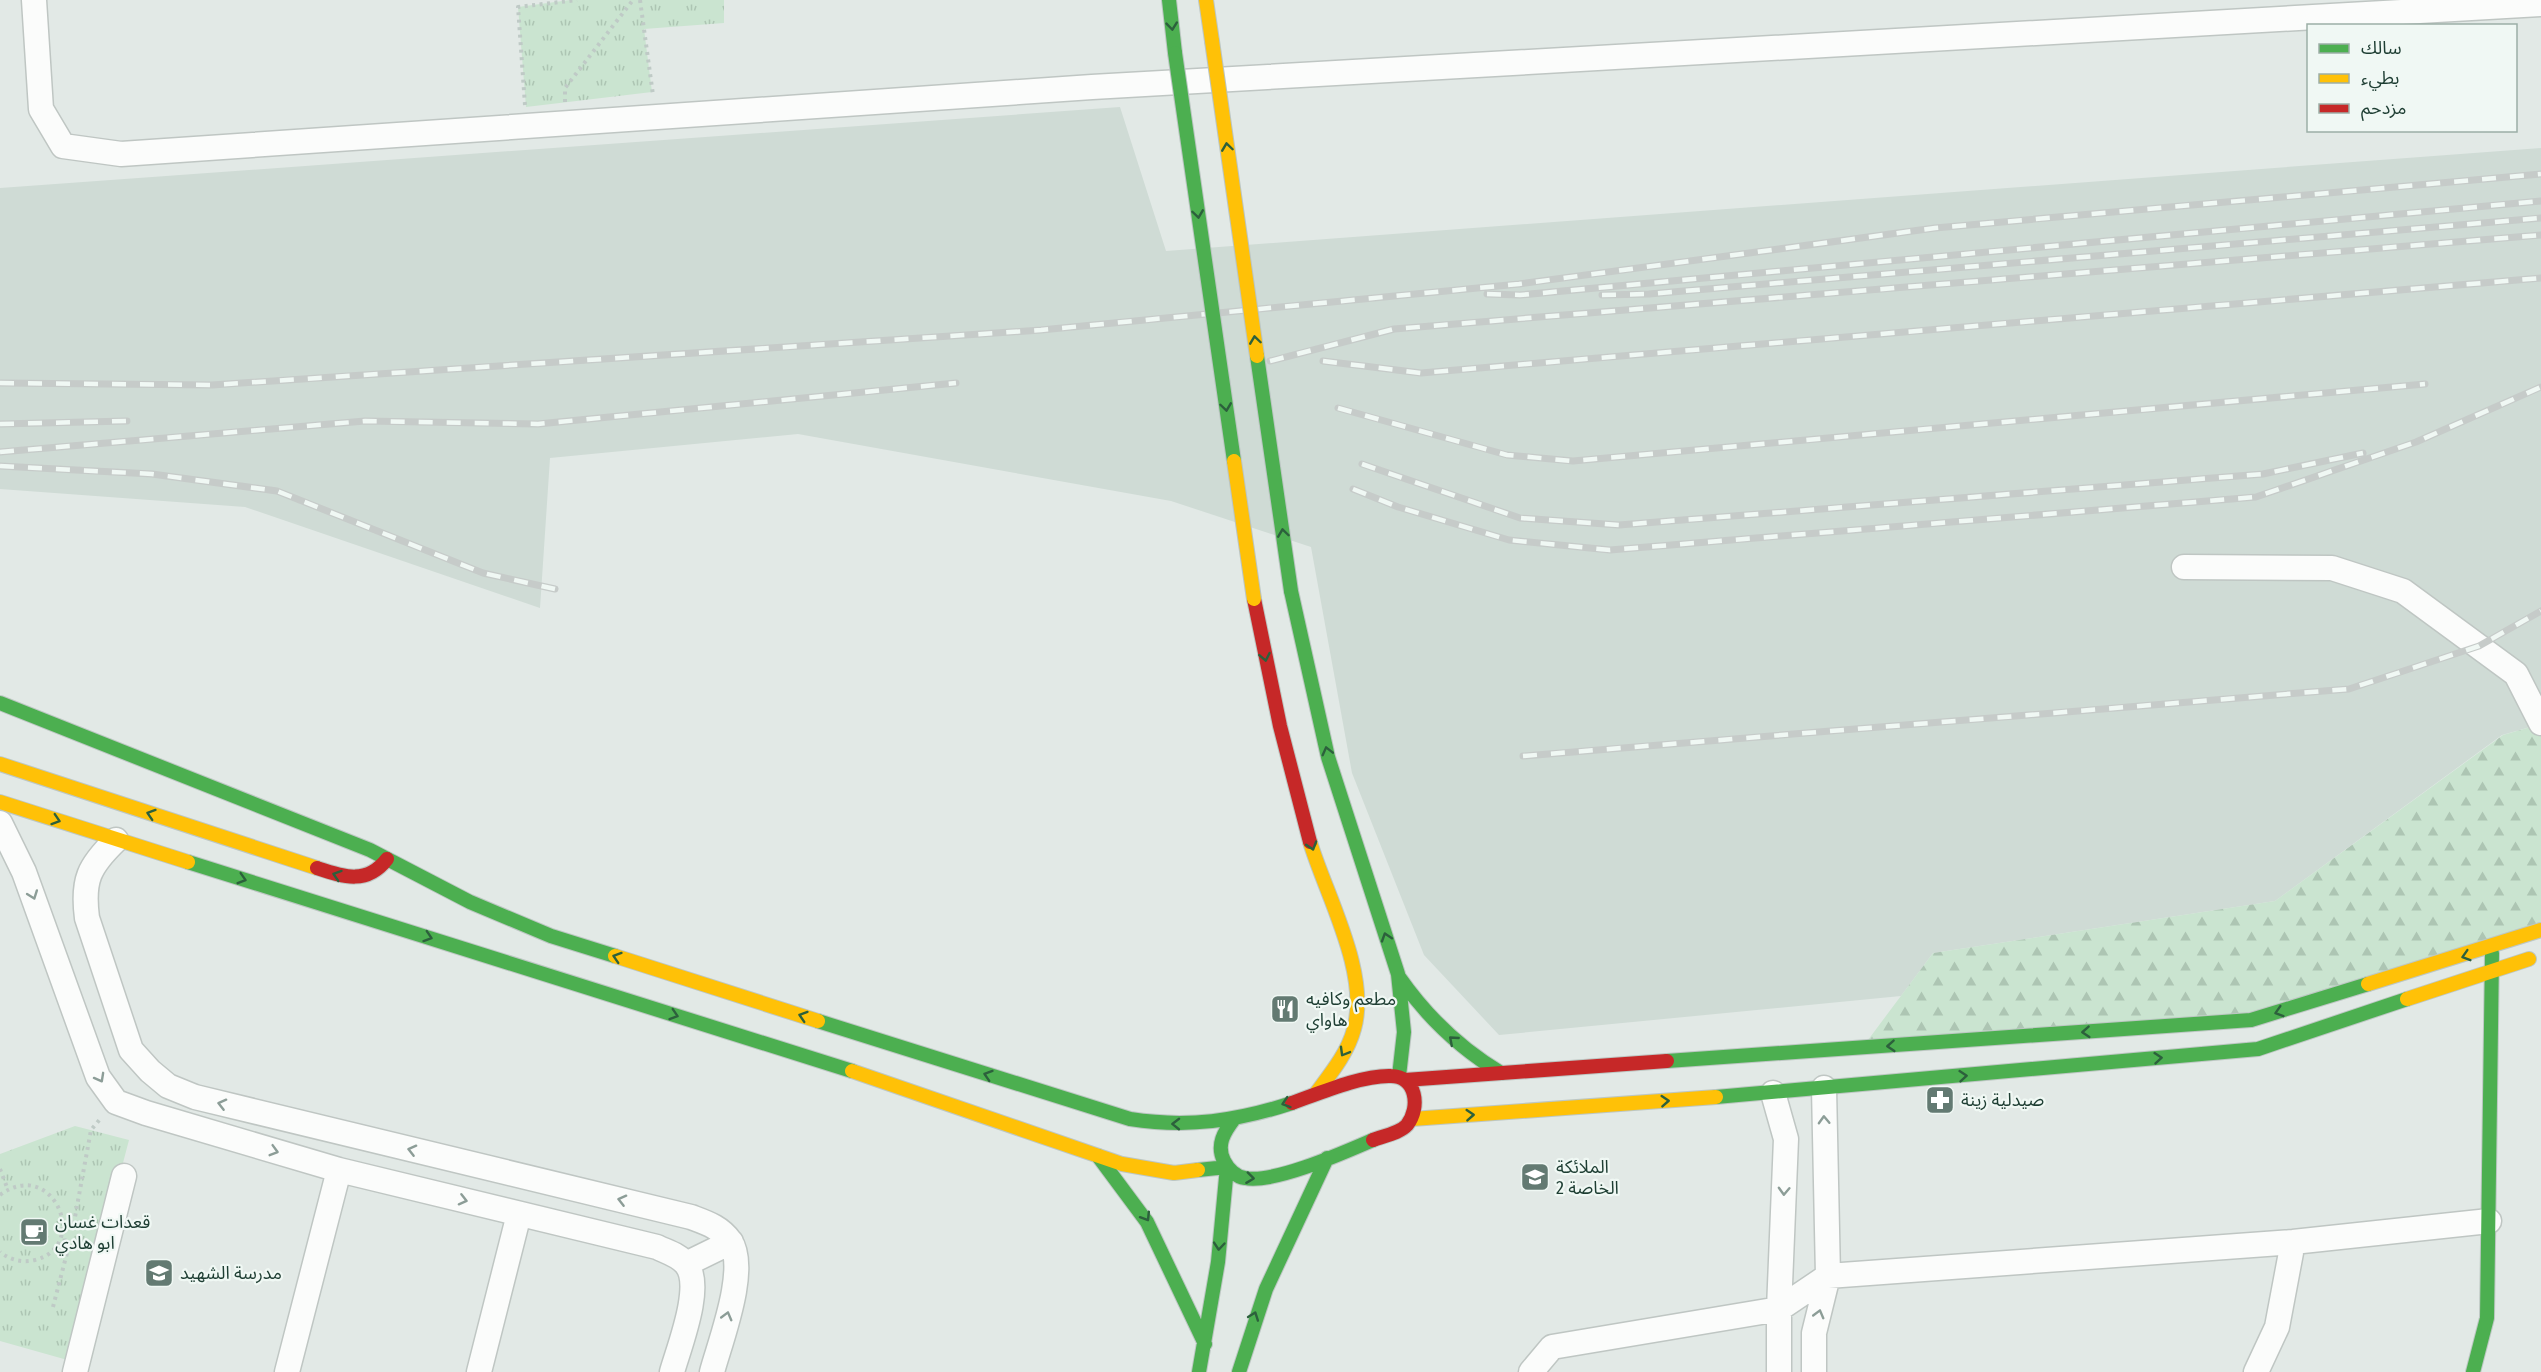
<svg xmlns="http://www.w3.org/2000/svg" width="2541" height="1372" font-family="'Fira Sans Condensed','Noto Sans Arabic',sans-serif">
	<defs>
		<pattern id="forest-firs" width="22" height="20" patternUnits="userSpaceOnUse" patternTransform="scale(1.5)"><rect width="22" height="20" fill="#cae4d0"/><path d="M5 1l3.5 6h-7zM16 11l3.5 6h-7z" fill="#adc5b3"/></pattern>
		<pattern id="park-tufts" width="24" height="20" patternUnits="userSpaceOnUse" patternTransform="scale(1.5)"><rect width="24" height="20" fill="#cae4d0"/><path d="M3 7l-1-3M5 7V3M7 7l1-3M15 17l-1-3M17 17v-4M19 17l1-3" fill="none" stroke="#adc5b3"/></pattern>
	</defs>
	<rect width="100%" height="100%" fill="#e2e9e6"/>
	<path fill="#cfdbd5" d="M1120 107 1166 251 2541 148V724L2502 735 2275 901 1933 953 1901 996 1499 1035 1424 955 1352 773 1311 547 1171 501 798 434 550 458 540 608 245 507 0 489V188Z"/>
	<path fill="url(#forest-firs)" d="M2541 724V930L2251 1020 1862 1048 1933 953 2275 901 2503 735Z"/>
	<path fill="url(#park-tufts)" d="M570 0H724V23L644 29 652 92 526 107 518 7Z
		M75 1126 129 1140 71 1361 0 1341V1154Z"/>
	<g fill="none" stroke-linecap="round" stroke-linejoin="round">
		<g stroke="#bfc6c3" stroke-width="27">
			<path id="street" d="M34 0 41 109 63 146 121 154 1092 87 2541 4
				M2184 567 2332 568 2403 591 2516 674 2541 723
				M0 823 24 872 98 1077 116 1102 146 1113 339 1170 657 1247C667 1252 679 1255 686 1264 704 1285 679 1347 672 1372
				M116 840C89 866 82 880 87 918L131 1050 150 1071 168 1086 195 1097 691 1217C707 1223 720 1227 730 1241 749 1268 720 1342 712 1372
				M1773 1093 1786 1139 1779 1309V1372
				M686 1264 731 1242
				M75 1372 124 1176
				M287 1372 339 1170
				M479 1372 519 1214
				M1531 1372 1552 1347 1779 1309 1828 1276 2293 1242 2489 1221
				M1814 1372V1333L1828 1276 1824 1088
				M2256 1372 2277 1327 2293 1242"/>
		</g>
		<g stroke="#bdc7c3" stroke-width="16">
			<path id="fast" d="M1169 0 1175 53
				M1291 591 1328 757 1398 974 1404 1032 1399 1076
				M0 703 370 850 470 902 551 936 615 956
				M188 862 852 1071
				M1399 977C1427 1017 1459 1048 1501 1073
				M818 1021 1130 1119C1188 1128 1237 1121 1292 1103
				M1667 1061 2251 1020 2368 984
				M1716 1097 2258 1049 2407 999
				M1234 1119C1224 1132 1216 1145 1224 1161 1228 1169 1236 1177 1245 1178 1274 1184 1345 1152 1373 1140
				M1098 1156 1147 1222 1205 1344
				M1198 1170 1227 1167 1218 1262 1199 1372
				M1239 1372 1266 1289 1327 1158
				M2473 1372 2487 1318 2492 953"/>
		</g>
		<g stroke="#bdc7c3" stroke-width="16">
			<path id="slow" d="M1206 0 1212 41
				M0 764 317 868
				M0 802 188 862
				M1310 842C1326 895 1370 973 1354 1029 1348 1052 1332 1072 1317 1092
				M615 956 818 1021
				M2368 984 2541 930
				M2407 999 2529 959
				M852 1071 1122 1164 1174 1173 1198 1170
				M1412 1119 1716 1097"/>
		</g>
		<g stroke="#bdc7c3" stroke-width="16">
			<path id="jam" d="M1254 599 1280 726 1310 842
				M317 868C344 877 367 885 387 859
				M1405 1080 1667 1061
				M1292 1103C1320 1093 1362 1075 1391 1076 1416 1076 1421 1107 1407 1125 1400 1133 1383 1136 1373 1140"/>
		</g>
		<path stroke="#bfcac6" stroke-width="4" stroke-dasharray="3 4.5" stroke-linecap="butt" d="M640 0 653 95
			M565 102V88L633 0
			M525 105 518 7 577 0
			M0 1169 8 1190
			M0 1195C53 1156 91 1246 35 1260 22 1263 10 1260 0 1252
			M53 1307 67 1253 63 1230 75 1217 91 1130 101 1118"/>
		<use href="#street" stroke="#fbfcfb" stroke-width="24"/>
		<use href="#fast" stroke="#4caf50" stroke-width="14"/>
		<use href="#slow" stroke="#ffc107" stroke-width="14"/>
		<use href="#jam" stroke="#c62828" stroke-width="14"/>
		<g stroke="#c6cbc9" stroke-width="7">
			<path id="rail" d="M1487 294 1520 295 2541 201
				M1602 295 1649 294 2541 218
				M1270 361 1394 329 2541 235
				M1323 361 1421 373 2541 278
				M0 383 212 385 1041 330 1519 284 1935 228 2541 174
				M1338 408 1507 455 1573 461 2425 384
				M0 424 127 421
				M0 452 365 421 538 424 956 383
				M1362 464 1520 518 1619 525 2263 474 2363 453
				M0 466 152 474 277 491 483 573 555 589
				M1353 489 1398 507 1509 540 1610 550 2256 497 2416 442 2541 387
				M1523 756 2349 689 2479 646 2541 611"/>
		</g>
		<use href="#rail" stroke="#f0f8f4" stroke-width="4.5" stroke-dasharray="14" stroke-linecap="butt"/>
		<g stroke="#bbc5c2" stroke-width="16" stroke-linecap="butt">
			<path id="fast-bridge" d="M1175 53 1234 461
				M1257 356 1291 591"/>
		</g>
		<g stroke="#bbc5c2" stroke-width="16" stroke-linecap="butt">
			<path id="slow-bridge" d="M1212 41 1257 356
				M1234 461 1254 599"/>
		</g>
		<use href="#fast-bridge" stroke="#4caf50" stroke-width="14"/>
		<use href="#slow-bridge" stroke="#ffc107" stroke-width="14"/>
	</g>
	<defs><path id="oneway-chevron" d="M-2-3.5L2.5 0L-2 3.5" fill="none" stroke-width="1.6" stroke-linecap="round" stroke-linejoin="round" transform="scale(1.5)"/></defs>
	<g stroke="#2c603c">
		<use href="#oneway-chevron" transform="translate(1172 26) rotate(84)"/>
		<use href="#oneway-chevron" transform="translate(1227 147) rotate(-98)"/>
		<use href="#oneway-chevron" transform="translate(1198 214) rotate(82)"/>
		<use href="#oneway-chevron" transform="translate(1255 340) rotate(-98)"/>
		<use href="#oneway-chevron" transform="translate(1226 407) rotate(82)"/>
		<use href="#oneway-chevron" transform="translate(1283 533) rotate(-98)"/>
		<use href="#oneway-chevron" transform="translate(1265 657) rotate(79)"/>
		<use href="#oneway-chevron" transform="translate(1327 751) rotate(-104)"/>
		<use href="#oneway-chevron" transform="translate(151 814) rotate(-162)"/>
		<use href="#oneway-chevron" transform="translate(56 820) rotate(18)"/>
		<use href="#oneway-chevron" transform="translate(1312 846) rotate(73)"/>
		<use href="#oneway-chevron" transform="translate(337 875) rotate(-162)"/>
		<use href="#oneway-chevron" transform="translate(242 879) rotate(17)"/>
		<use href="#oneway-chevron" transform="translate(428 937) rotate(18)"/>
		<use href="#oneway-chevron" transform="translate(1386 937) rotate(-108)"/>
		<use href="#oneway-chevron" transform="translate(2466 956) rotate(163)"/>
		<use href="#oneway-chevron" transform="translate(617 957) rotate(-162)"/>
		<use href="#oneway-chevron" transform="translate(2279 1012) rotate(163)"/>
		<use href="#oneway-chevron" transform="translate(674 1015) rotate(18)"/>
		<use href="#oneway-chevron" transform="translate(803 1016) rotate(-162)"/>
		<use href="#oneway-chevron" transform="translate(2086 1032) rotate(176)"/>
		<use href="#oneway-chevron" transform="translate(1453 1040) rotate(-139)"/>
		<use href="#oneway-chevron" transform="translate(1891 1046) rotate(176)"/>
		<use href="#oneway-chevron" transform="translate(1344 1052) rotate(120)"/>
		<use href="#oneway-chevron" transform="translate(2158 1058) rotate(-5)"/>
		<use href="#oneway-chevron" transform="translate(988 1075) rotate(-162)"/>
		<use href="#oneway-chevron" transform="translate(1963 1076) rotate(-5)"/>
		<use href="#oneway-chevron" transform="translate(1665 1101) rotate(-4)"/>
		<use href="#oneway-chevron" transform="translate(1286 1103) rotate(162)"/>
		<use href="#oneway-chevron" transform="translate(1470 1115) rotate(-4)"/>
		<use href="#oneway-chevron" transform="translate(1176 1124) rotate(-179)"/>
		<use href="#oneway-chevron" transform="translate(1250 1178) rotate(7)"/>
		<use href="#oneway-chevron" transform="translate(1146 1217) rotate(58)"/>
		<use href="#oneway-chevron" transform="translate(1219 1246) rotate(95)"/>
		<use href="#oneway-chevron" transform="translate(1254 1316) rotate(-70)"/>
	</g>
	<g stroke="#8c9d97">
		<use href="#oneway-chevron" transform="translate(33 895) rotate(70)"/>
		<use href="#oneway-chevron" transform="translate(100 1078) rotate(61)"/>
		<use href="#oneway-chevron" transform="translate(222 1104) rotate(-166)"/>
		<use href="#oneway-chevron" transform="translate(1824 1120) rotate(-92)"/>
		<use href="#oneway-chevron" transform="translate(412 1150) rotate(-166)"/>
		<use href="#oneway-chevron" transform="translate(274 1151) rotate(16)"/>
		<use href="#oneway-chevron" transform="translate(1784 1191) rotate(92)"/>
		<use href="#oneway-chevron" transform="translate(463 1200) rotate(14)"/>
		<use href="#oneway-chevron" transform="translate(622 1200) rotate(-166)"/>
		<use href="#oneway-chevron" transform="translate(1819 1314) rotate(-75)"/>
		<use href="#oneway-chevron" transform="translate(727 1316) rotate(-75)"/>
	</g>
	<defs>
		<g id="restaurant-square" transform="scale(1.5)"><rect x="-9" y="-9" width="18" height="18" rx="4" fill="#637a72" stroke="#f0f8f4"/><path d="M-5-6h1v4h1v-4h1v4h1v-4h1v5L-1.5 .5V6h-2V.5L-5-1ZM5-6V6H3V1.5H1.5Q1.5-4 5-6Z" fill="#fff"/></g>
		<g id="pharmacy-square" transform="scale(1.5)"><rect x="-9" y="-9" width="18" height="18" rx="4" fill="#637a72" stroke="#f0f8f4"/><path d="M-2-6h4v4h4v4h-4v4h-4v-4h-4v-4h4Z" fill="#fff"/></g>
		<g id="school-square" transform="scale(1.5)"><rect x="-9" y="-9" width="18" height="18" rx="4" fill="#637a72" stroke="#f0f8f4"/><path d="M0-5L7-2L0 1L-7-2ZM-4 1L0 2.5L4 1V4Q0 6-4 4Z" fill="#fff"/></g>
		<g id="cafe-square" transform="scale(1.5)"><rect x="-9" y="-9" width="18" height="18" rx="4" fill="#637a72" stroke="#f0f8f4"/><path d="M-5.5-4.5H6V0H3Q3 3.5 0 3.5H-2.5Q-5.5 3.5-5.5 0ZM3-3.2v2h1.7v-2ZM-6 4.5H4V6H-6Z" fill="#fff"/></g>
	</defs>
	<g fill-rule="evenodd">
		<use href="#restaurant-square" x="1285" y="1009"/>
		<use href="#pharmacy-square" x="1940" y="1100"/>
		<use href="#school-square" x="1535" y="1177"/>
		<use href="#cafe-square" x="34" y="1232"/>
		<use href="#school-square" x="159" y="1273"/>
	</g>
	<g text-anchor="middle" stroke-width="4.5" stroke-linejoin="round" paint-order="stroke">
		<g font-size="18" fill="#1e3e33" stroke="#f0f8f4" text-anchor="start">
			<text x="1306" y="1005">مطعم وكافيه<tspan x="1306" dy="21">هاواي</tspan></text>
			<text x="1961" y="1106">صيدلية زينة</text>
			<text x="1556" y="1173">الملائكة<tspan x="1556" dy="21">الخاصة 2</tspan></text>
			<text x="55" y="1228">قعدات غسان<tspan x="55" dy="21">ابو هادي</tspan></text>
			<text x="180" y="1279">مدرسة الشهيد</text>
		</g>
	</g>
	<rect x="2307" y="24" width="210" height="108" fill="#f0f8f4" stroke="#9caea7" stroke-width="1.5"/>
	<rect x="2319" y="44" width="30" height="9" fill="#4caf50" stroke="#9caea7" stroke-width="1.5"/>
	<text x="2361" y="54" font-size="18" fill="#1e3e33">سالك</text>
	<rect x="2319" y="74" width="30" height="9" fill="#ffc107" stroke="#9caea7" stroke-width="1.5"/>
	<text x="2361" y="84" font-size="18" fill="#1e3e33">بطيء</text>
	<rect x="2319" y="104" width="30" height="9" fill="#c62828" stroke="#9caea7" stroke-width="1.5"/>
	<text x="2361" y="114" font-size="18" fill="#1e3e33">مزدحم</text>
</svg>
